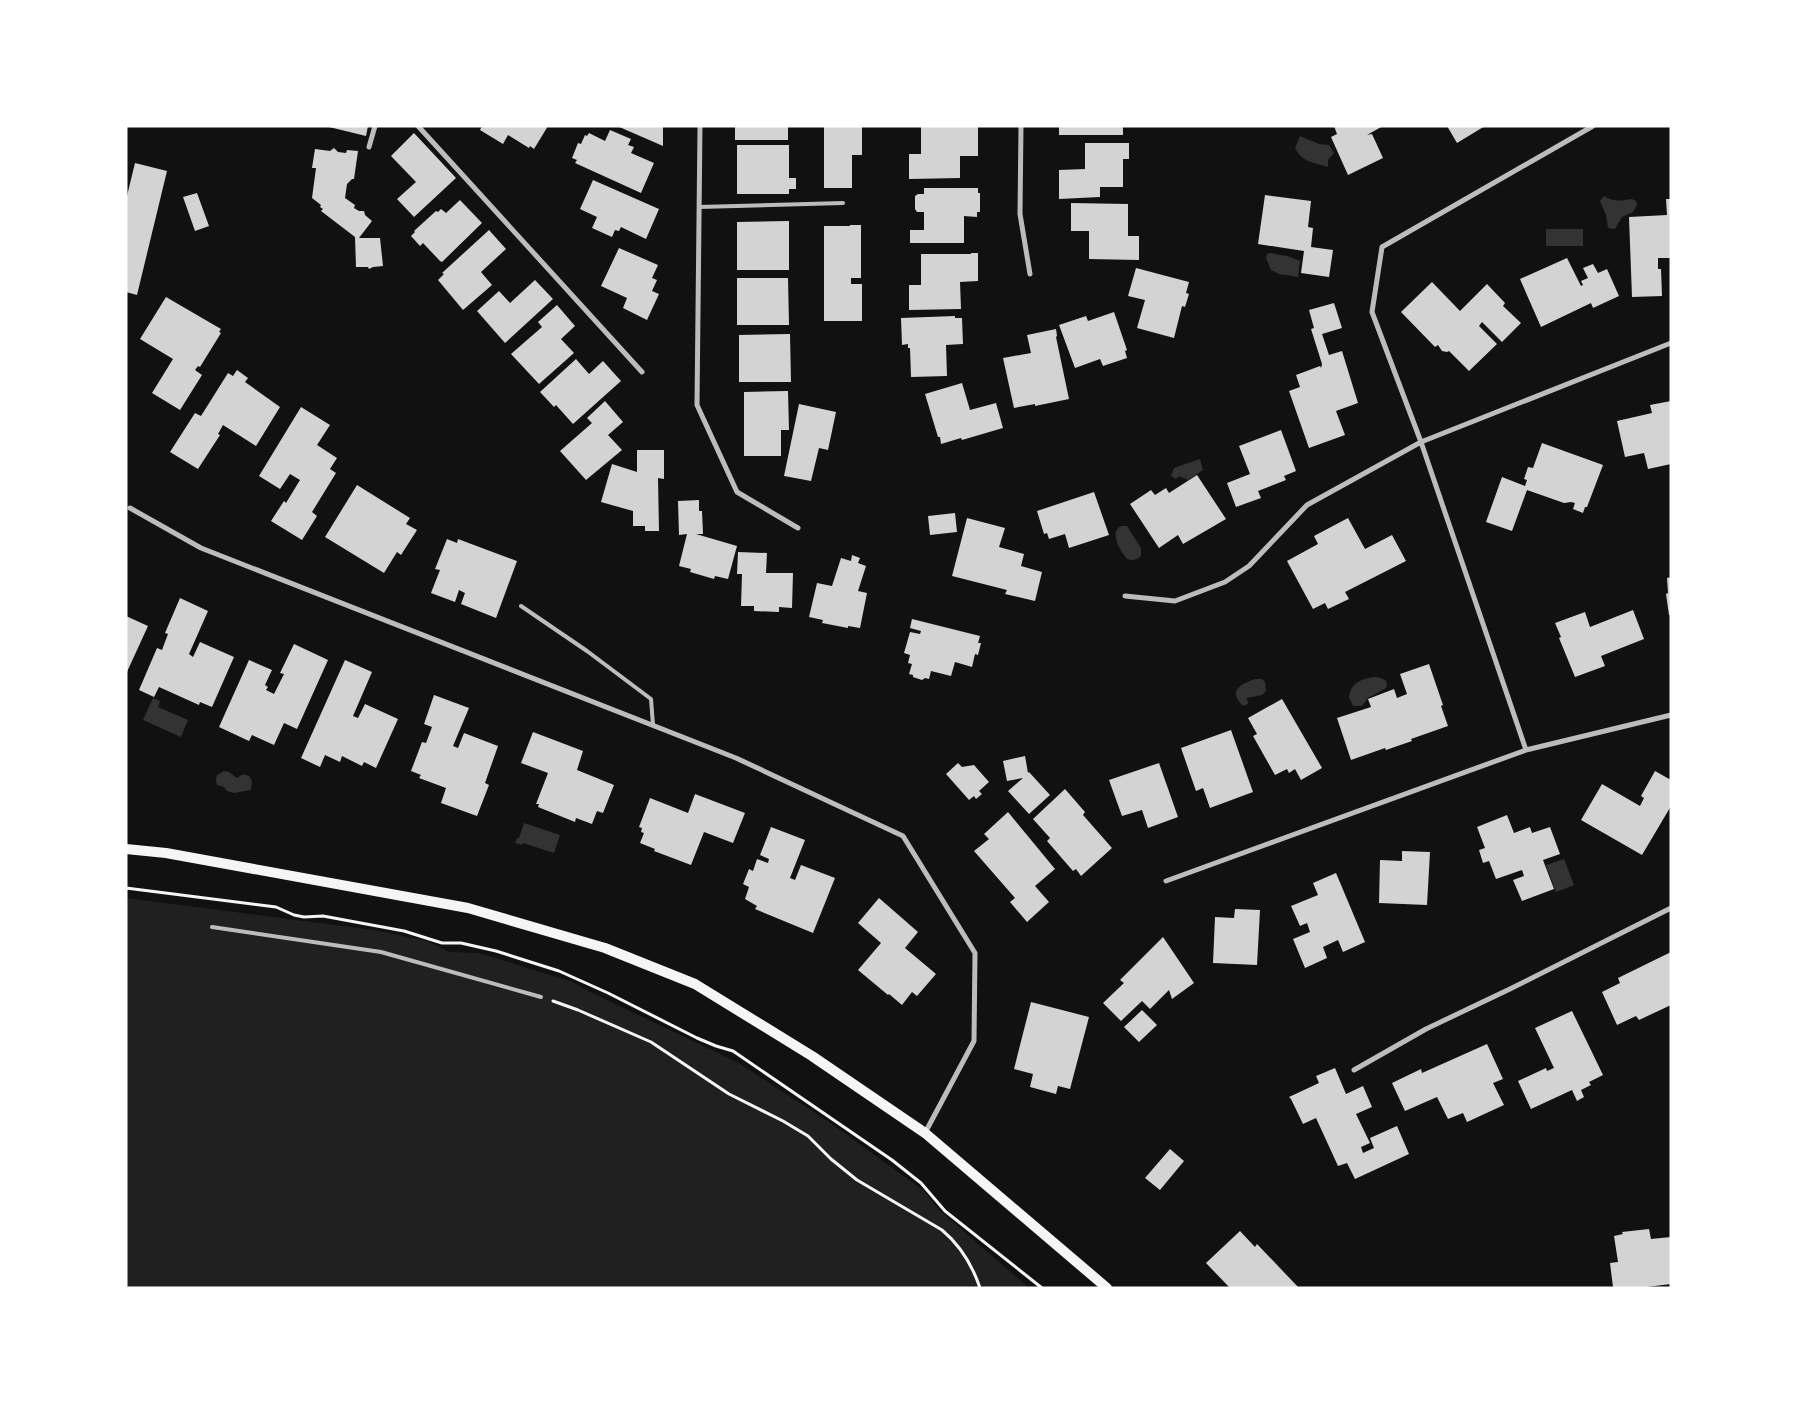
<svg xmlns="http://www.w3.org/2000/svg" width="1797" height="1414" font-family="'Titillium Web',sans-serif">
	<rect width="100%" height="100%" fill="#111"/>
	<path fill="#202020" d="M126 898 374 930 427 941 449 952 479 953 573 982 586 990 737 1062 829 1122 924 1191 938 1209 1029 1288H126Z"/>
	<path fill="#333" d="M1300 136 1319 144 1329 145 1334 153 1328 160V167C1313 162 1303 163 1295 148Z
		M1604 196C1613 202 1621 201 1632 199L1636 201 1637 205 1633 212 1622 217 1615 229 1608 228 1606 215 1600 201Z
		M1546 229H1583V246H1546Z
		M1270 253 1287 256 1300 261 1298 277 1279 274 1271 270 1266 258 1267 254Z
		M1200 459 1203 470 1188 480 1179 476 1176 479 1171 476 1174 468Z
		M1121 526H1127L1141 548V556C1136 560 1133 561 1127 559 1120 551 1109 532 1121 526Z
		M1374 677C1381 677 1390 680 1386 688L1368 698 1362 706H1353L1349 697C1351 683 1361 679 1374 677Z
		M1256 679H1262L1265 682 1266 691 1262 695 1247 698 1248 704 1243 706C1227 691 1241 683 1256 679Z
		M153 698 160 701 158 707 188 720 181 737 143 720Z
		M224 771 229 772 237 778 243 774 249 776 252 781 251 790 234 793 227 791 224 787 217 785 216 781 217 775Z
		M524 823 560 835 554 853 523 843 522 845 515 843 517 838H519Z
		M1564 859 1574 885 1556 892 1546 865Z"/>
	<path fill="#d3d3d3" d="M325 126H368L366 136Z
		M482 126H548L534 149 530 146 529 148 508 135 503 144 480 130Z
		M617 126H663V146Z
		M735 126H788V140H735Z
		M824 126H862V155H852V188H824Z
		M921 126H978V156H960V178L909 179V154H921Z
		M1059 126H1123V135H1059Z
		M1334 126H1383L1367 135 1372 134 1383 158 1348 175 1331 137 1337 134Z
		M1447 126H1485L1457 143Z
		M610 130 631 139 628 145 634 147 631 153 654 163 641 193 575 163 577 160 572 158 578 143 581 144 585 135 587 136 589 133 605 141Z
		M414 133 456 178 414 217 397 199 416 182 391 156Z
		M1085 143H1129V159H1123V187H1100V197L1059 199V170L1085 169Z
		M737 145H789V178H796V189H789V194H737Z
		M334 148 338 152 346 153 347 150 358 151 354 179H352L347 184 345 198 355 205 354 208 359 211H364L365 215 372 221 359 238H380L383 266 373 267 369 269 368 267H356L355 237 321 211 323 209 320 207 321 205 312 198 316 168H312L315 149 330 151Z
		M135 163 167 171 137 295 126 292V200Z
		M593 180 659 209 646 239 621 227 619 231 615 230 612 237 592 228 597 217 580 209Z
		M924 188H978V193H980V212H977V217L964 216V243H910V230H924V212H917L915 209V196L918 194H924Z
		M197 193 209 226 195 231 183 197Z
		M1265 195 1311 201 1308 227 1313 228 1311 247 1333 250 1329 277 1301 273 1304 251 1258 244Z
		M1666 199H1671V258H1658V269H1661L1662 296 1632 297 1629 217 1667 215Z
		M460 200 482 223 442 262 440 261 423 243 420 246 411 236 415 232 414 231 436 211 438 212 441 209 446 213Z
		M1071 203 1128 204V236H1139V260L1089 259V231H1071Z
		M789 221V270H737V222Z
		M850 225H861V278H851V284H862V321H824V226H850Z
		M489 230 506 249 481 272 492 285 463 310 438 280 444 274 442 273Z
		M619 248 658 265 652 278 657 280 652 291 659 294 647 320 623 308 627 298 601 286Z
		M971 253H978V281L960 282 961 309 909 310V285H921V254H971Z
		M1567 258 1581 286 1583 285 1581 281 1588 278 1583 268 1593 264 1598 273 1607 269 1619 296 1593 308 1591 303 1541 327 1520 279Z
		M1136 268 1189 282 1186 293 1189 294 1185 307 1182 306 1174 338 1137 328 1145 300 1128 296Z
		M737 278H788L789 325H737Z
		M535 280 553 299 505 343 477 311 499 291 510 303Z
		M1432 282 1460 311 1487 284 1505 303 1503 306 1521 323 1502 342 1482 322 1479 326 1497 344 1469 371 1449 351 1447 352 1442 351 1438 345 1435 347 1401 312Z
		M166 297 221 329 219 332 221 333 200 367 198 366 195 370 202 375 180 410 152 393 173 359 140 339Z
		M1334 303 1342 328 1322 334 1329 355 1342 351 1358 403 1336 411 1345 435 1309 448 1289 391 1300 387 1296 375 1320 366 1321 368 1322 364 1311 329 1314 328 1309 310Z
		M557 305 575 326 561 339 574 353 539 384 511 354 542 327 538 322Z
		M1114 312 1127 350 1125 351 1127 358 1103 366 1100 359 1075 368 1059 325 1086 316 1088 321Z
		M955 316V318H962L963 344 946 345 947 376 911 377 910 348H908V344L902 345 901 318Z
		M1056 329 1057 336 1056 337 1069 399 1035 406V404L1014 408 1003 358 1031 353 1027 335Z
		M790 334 791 382H739V335Z
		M576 359 589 374 603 361 621 381 573 424 556 405 554 407 540 392Z
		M237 370 248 378 245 382 280 407 256 446 223 425 218 434 220 435 198 469 170 452 195 413 201 416 228 373 233 376Z
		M962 383 970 410 996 403 1003 428 962 440 961 438 941 444 940 437H938L925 394Z
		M788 391 789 430H781V456H744V392Z
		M605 401 623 422 608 435 622 450 586 480 560 451 592 423 587 418Z
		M1671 401V464L1648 469 1644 453 1625 457 1617 421 1652 413 1650 405Z
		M799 404 836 412 828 450 819 448 811 481 784 476Z
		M301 407 330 425 317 445 337 458 330 469 336 473 312 512 317 516 302 540 271 521 284 501 286 503 300 480 290 474 280 489 259 476Z
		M1281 430 1296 471 1284 476 1286 480 1258 491 1261 498 1236 507 1227 483 1250 474 1239 446Z
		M1542 443 1603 465 1587 507H1585L1583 513 1573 509 1575 503 1571 502 1564 503 1527 490 1512 531 1486 522 1502 477 1525 486 1527 480 1524 479 1528 467 1533 468Z
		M637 450H664V479L658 478 659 531H645V526H633V511L601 502 612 464 637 472Z
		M1197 475 1226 519 1183 544 1178 535 1159 548 1130 504 1151 490 1155 495 1166 488 1169 493Z
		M357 485 410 518 406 524 417 530 401 555 397 552 384 573 325 537Z
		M1094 492 1109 535 1069 548 1065 534 1049 539 1047 533 1044 534 1037 511Z
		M699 500V511H702L703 534H696L737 546 728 579 715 576 714 579 690 572 691 569 679 566 687 534 679 535 678 501Z
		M955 513 957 532 930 535 928 516Z
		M967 518 1005 528 999 547 1024 554 1021 566 1042 572 1035 601 1005 594 1007 590 952 576Z
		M1348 518 1365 549 1392 535 1406 561 1345 592 1349 599 1328 609 1325 603 1313 609 1287 561 1318 544 1314 536Z
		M447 539 457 543 458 539 517 561 496 618 461 604 465 593 459 590 455 602 431 593 440 570 435 569Z
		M738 552 767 553 766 573H793L792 608 779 607V612L754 611V606H741L742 574H737Z
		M852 555 860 558 858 563 866 566 858 591 867 593 860 628 848 626V628L822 623 823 620 809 617 817 583 832 586 841 558 851 561Z
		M1671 577V615H1669L1666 594 1668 593 1667 578Z
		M180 598 208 611 189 654 193 657 200 642 234 657 212 707 200 702 199 705 159 687 154 697 139 690 157 648 162 650 168 634 165 633Z
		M1633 610 1644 639 1601 656 1605 666 1575 677 1559 638 1561 637 1555 623 1585 612 1590 627Z
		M126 616 148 626 126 674Z
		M912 619 980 636 978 643H981L978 655 975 654 972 667 955 662 951 676 931 671 929 679 925 678 922 680 913 677V675L909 674 912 664 908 663 910 655 904 653 910 632 920 634 921 631 910 628Z
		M294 644 328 660 297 729 284 723 274 745 252 735 249 741 219 727 249 660 272 670 265 685 268 687 266 690 274 694 284 674 280 673Z
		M345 660 372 672 353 716 358 718 365 704 398 719 376 768 364 762 362 766 342 756 340 762 325 755 320 767 301 758Z
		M1429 664 1443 705 1441 706 1448 726 1411 739 1412 741 1386 750 1385 748 1351 760 1337 718 1371 707 1368 699 1394 689 1397 698 1407 694 1400 674Z
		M434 695 469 708 453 746 458 748 464 733 498 746 485 783 489 785 477 816 441 803 446 788 419 778 421 775 411 771 422 742 426 743 432 727 424 724Z
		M1282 699 1322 768 1301 780 1295 769 1289 773 1287 769 1275 775 1253 736 1257 734 1248 718Z
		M1231 730 1253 792 1210 808 1203 788 1196 791 1181 748Z
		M533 732 583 751 577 770 614 785 603 813 597 811 592 824 576 818 575 822 538 807 539 804H536L548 773 521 763Z
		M1025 756 1028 773 1029 772 1050 795 1029 814 1008 791 1023 778 1007 781 1003 761Z
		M958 763 962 767 974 765 989 782 979 791 982 794 976 799 974 796 969 800 946 774Z
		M1159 763 1178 817 1148 828 1142 810 1122 816 1109 780Z
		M1655 771 1671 780V806L1642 855 1581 820 1602 784 1640 806 1644 798 1641 796Z
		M1065 789 1085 812 1083 815 1112 848 1081 876 1076 869 1073 871 1047 841 1050 838 1033 819Z
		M695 794 745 813 733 843 704 832 691 865 654 851 655 849 640 843 644 833 641 832 642 828 639 827 650 798 688 813Z
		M1008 812 1055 869 1035 886 1049 902 1027 922 1010 902 1015 898 974 851 989 839 984 834Z
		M1507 815 1514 833 1530 827 1532 833 1550 827 1560 854 1543 860 1554 889 1522 901 1513 880 1524 876 1522 870 1496 879 1489 861 1483 863 1479 850 1485 848 1477 827Z
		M771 827 805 840 790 878 795 880 801 865 835 878 813 933 755 909 757 906 745 899 749 887 743 884 749 869 753 871 757 859 768 863 769 859 760 855Z
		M1402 851 1430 852 1427 905 1379 903 1380 860 1402 861Z
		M1336 873 1365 942 1343 952 1338 940 1323 947 1327 958 1305 968 1293 939 1310 932 1307 923 1300 926 1291 906 1318 895 1313 883Z
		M879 898 918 932 905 948 936 974 917 996 912 992 902 1005 889 994 888 995 858 970 881 943 858 923Z
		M1235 909 1260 910 1257 965 1213 963 1215 917 1234 918Z
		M1163 937 1194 983 1172 999 1169 990 1150 1009 1142 1001 1121 1021 1103 1003 1124 983 1120 980Z
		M1671 952V1005L1639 1020 1636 1016 1617 1025 1602 992 1620 983 1618 978Z
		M1031 1002 1089 1017 1070 1089 1058 1086 1056 1094 1030 1087 1033 1074 1014 1069Z
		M1142 1010 1157 1025 1139 1042 1124 1027Z
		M1572 1011 1603 1075 1589 1082 1591 1085 1581 1090 1584 1097 1577 1101 1572 1090 1531 1109 1518 1081 1546 1068 1547 1071 1554 1068 1535 1028Z
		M1487 1044 1503 1079 1493 1083 1504 1105 1467 1122 1463 1113 1448 1119 1437 1097 1405 1111 1392 1083 1421 1069 1422 1073Z
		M1335 1068 1346 1094 1363 1086 1372 1107 1356 1114 1370 1143 1361 1147 1363 1153 1374 1148 1370 1138 1397 1126 1409 1154 1355 1179 1347 1163 1338 1166 1316 1118 1303 1124 1291 1099 1289 1097 1319 1083 1316 1076Z
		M1170 1149 1184 1161 1160 1190 1145 1178Z
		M1649 1229 1651 1239 1671 1237V1284L1638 1288 1613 1287 1610 1263 1618 1262 1614 1236 1623 1234 1622 1232Z
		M1240 1231 1255 1247 1257 1244 1299 1288H1230L1206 1263Z"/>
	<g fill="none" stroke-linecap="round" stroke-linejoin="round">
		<path stroke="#f5f5f5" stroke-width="3" d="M126 888 276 907 294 915 304 917 323 916 404 931 442 943H461L496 951 559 971 608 993 697 1038 716 1046 733 1051 892 1160 921 1183 945 1211 1042 1288
			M553 1001 578 1010 651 1042 729 1094 783 1121 808 1136 831 1159 857 1180 942 1230C961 1246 972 1264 980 1288"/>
		<path stroke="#bcbcbc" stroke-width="4" d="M699 207 843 203
			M521 606 587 651 651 699 653 725
			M212 927 381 952 541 997"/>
		<path stroke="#bcbcbc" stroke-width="5" d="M418 126 642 372
			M700 126 697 405 737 492 798 528
			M1021 126 1020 214 1030 274
			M369 147 375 126
			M130 508 201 548 736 758 903 836 975 953 974 1041 925 1133
			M1125 596 1175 601 1225 582 1249 566 1307 505 1421 442 1671 343
			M1526 750 1421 442 1372 312 1382 247 1593 126
			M1166 881 1526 750 1671 715
			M1354 1070 1426 1029 1512 988 1671 908"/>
		<path stroke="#f5f5f5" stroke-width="10" d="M126 849 166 853 468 908 605 948 695 984 812 1056 925 1133 1107 1288"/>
	</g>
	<rect width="1797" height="1414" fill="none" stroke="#ffffff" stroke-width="255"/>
</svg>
